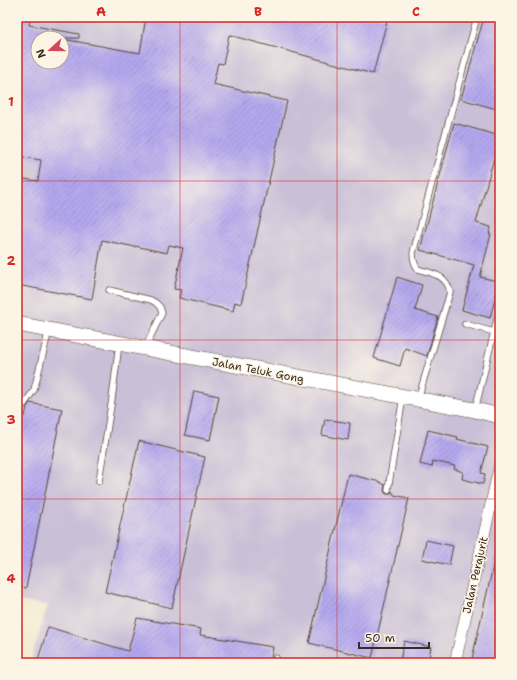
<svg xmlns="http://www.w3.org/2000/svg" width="517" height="680" font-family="'Shantell Sans',sans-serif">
	<defs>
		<pattern id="building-hatch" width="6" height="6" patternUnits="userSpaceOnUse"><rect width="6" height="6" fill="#b4a8ef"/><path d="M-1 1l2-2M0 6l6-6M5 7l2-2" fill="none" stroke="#9489c1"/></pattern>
	</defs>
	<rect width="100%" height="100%" fill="#fcf5e5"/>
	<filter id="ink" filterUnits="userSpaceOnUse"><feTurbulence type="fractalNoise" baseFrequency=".025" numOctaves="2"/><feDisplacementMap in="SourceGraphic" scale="8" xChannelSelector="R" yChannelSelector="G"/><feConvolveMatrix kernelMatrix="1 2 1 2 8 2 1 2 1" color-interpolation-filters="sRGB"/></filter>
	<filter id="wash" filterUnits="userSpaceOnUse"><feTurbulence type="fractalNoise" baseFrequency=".012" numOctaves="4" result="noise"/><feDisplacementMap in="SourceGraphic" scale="16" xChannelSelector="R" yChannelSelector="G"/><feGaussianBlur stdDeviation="0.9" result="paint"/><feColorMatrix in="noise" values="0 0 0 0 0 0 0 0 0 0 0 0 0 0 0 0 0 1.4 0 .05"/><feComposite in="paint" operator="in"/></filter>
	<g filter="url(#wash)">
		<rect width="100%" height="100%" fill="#f1e7ca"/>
		<path fill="#c9bfd7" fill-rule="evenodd" d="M17 17H500V663H30L48 605 17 601ZM38 38H62V62H38Z"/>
		<g id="blocks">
			<path fill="url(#building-hatch)" d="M17 17H31L29 25 79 34V38H38V62H62V39L140 53 146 17H388L373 74 229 35 223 64 218 63 213 84 287 101 241 304 235 302 233 311 179 298 181 290 174 289 183 248 169 245 167 253 135 246V247L102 240 92 299 17 285V178L38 181 41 160 17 156Z
				M484 17H500V110L461 99Z
				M454 123 500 136 476 223 491 227 489 234H491L480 277 497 281 496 288H498L490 318 462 310 474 265 420 250Z
				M397 277 422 285 415 310 438 317 427 356 405 348 400 366 374 358Z
				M194 391 219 396 210 440 185 435Z
				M30 403 62 409 26 588 17 586V415L25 416 27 407Z
				M325 419 350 423 348 440 322 435Z
				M428 430 458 437 457 439 488 447 481 473 485 474 483 484 462 479 463 472 454 469 455 466 433 461 432 467 420 464Z
				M139 441 205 457 172 608 105 592Z
				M348 474 380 482 385 485 384 491 386 494H390L392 491 394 495 409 498 372 658 309 643Z
				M426 540 453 546 449 565 422 559Z
				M497 549H500V663H471Z
				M137 618 201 629 200 635 273 647 270 663H37L48 627 128 651Z
				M404 641 431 647 428 663H408L400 661Z"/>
		</g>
	</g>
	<g filter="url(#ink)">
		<use href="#blocks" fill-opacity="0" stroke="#564638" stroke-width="1"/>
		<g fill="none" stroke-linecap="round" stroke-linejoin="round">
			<g stroke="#564638" stroke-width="7">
				<path id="lane" d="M109 290 151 300 156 303 160 307 162 313 145 348
					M465 324 494 332
					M418 399 450 292C447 275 433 274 418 269 414 264 413 259 413 253L477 17
					M475 410 500 307
					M17 411 25 403 34 390 49 330
					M99 481 112 399 119 344
					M388 490 403 397
					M275 663 276 658"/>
			</g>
			<g stroke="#564638" stroke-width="12">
				<path id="street" d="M455 663 500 464"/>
			</g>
			<g stroke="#564638" stroke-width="16">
				<path id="secondary" d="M17 324 475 410 500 416"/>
			</g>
			<use href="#lane" stroke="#fff" stroke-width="5.5"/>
			<use href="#street" stroke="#fff" stroke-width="11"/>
			<use href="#secondary" stroke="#fff" stroke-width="15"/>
		</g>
	</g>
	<path fill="none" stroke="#d62828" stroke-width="1" stroke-opacity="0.55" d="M180 17V663M337 17V663M17 181H500M17 340H500M17 499H500"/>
	<g text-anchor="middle" stroke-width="3" stroke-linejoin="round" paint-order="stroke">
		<g font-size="11" fill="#3b2a1e" stroke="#fcf5e5">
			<text transform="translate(258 370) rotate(11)" y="4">Jalan Teluk Gong</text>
			<text transform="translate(475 575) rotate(-77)" y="4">Jalan Perajurit</text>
		</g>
	</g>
	<rect width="517" height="680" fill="none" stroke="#fcf5e5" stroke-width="44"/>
	<g transform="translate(50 50) rotate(249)"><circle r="19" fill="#fcf5e5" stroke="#afa495"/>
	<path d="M0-3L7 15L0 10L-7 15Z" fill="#d1495b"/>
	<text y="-6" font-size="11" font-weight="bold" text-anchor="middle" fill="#3b2a1e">N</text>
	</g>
	<path d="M359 642v6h70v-6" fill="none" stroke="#3b2a1e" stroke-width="2"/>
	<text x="365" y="642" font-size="12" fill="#3b2a1e" stroke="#fcf5e5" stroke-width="3" paint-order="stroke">50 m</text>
	<rect x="22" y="22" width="473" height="636" fill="none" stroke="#d62828" stroke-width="1.5"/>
	<g font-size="13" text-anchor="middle" font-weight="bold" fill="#d62828">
		<text x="101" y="16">A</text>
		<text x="258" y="16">B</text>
		<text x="416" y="16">C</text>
		<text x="11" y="106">1</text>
		<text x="11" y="265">2</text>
		<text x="11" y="424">3</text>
		<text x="11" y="583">4</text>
	</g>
</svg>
